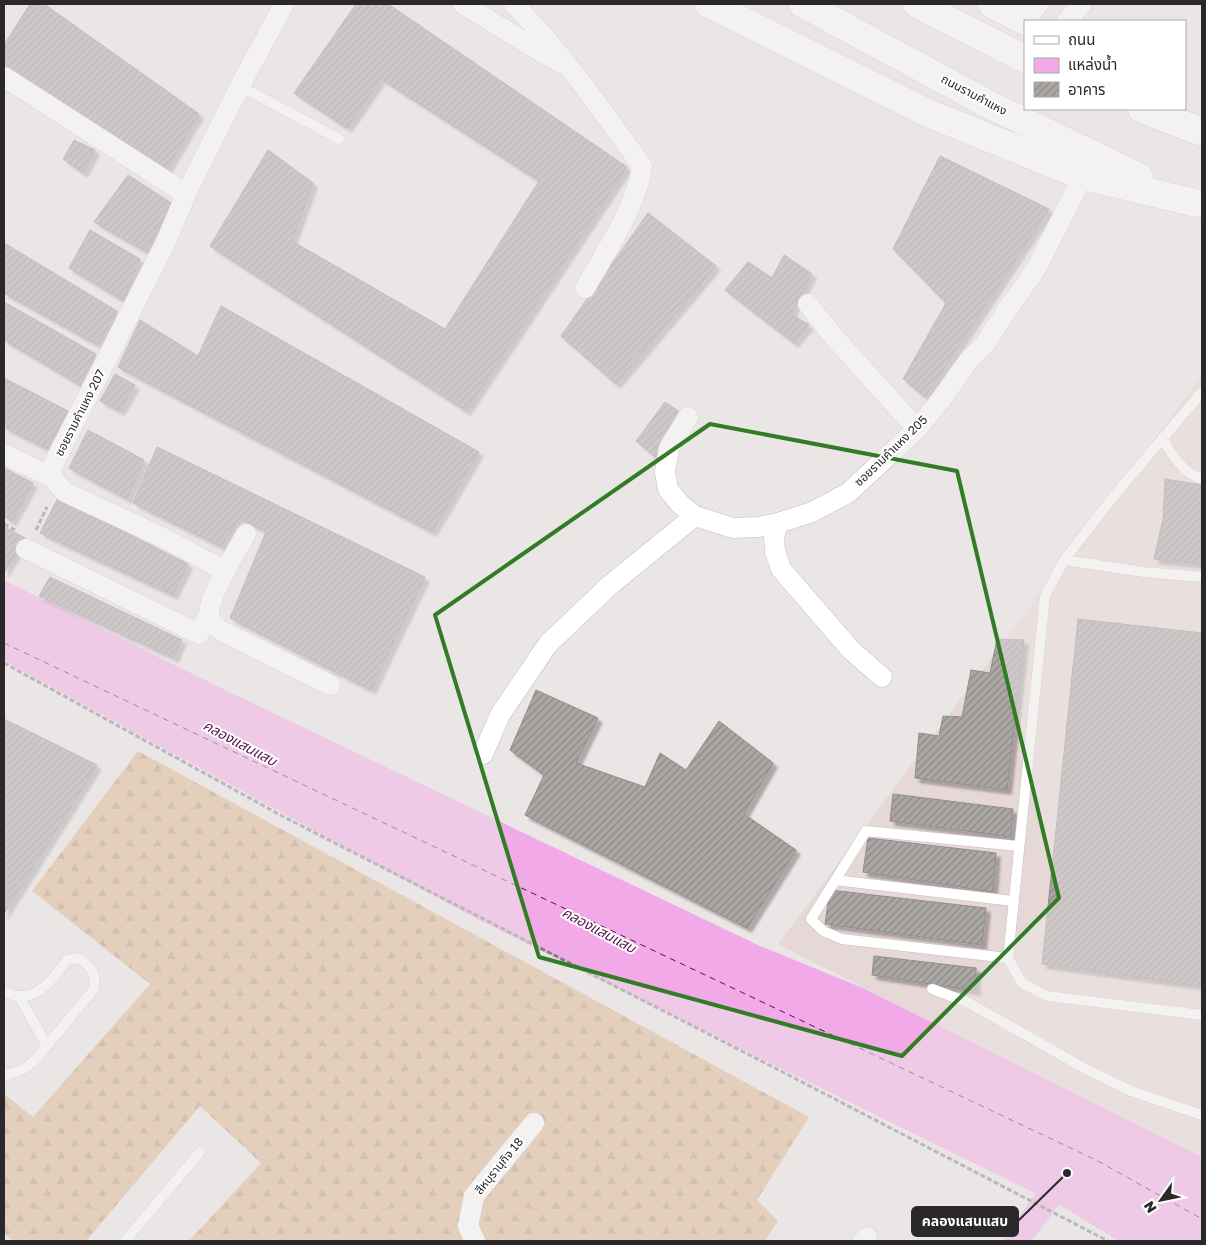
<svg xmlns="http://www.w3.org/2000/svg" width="1206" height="1245" font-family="'Golos Text','Noto Sans Thai',sans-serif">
	<defs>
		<pattern id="forest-firs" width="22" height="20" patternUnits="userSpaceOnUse" patternTransform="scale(1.25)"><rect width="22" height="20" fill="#dcb48a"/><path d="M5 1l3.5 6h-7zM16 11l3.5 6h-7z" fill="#b39271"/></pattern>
		<pattern id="building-hatch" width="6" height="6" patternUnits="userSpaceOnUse" patternTransform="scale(1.25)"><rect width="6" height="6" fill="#aba7a5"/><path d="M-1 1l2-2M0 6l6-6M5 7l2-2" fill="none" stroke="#8b8886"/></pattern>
		<filter id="shadow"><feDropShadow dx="4.5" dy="4.5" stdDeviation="1" flood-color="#0004"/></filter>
	</defs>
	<rect width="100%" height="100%" fill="#ebe6e6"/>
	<path fill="#e6d8d7" d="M1202 375V1160L778 944Z"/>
	<path fill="url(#forest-firs)" d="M138 751 809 1117 757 1200 778 1221 765 1241H189L261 1163 200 1106 86 1241H13L4 1234V1094L33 1117 150 984 32 891Z"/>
	<path fill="#f1a9e7" d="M4 580 221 688 760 946 863 988 1202 1157V1241H1119L1063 1207 475 918 4 661Z"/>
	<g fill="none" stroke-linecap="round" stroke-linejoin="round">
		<path stroke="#f1a9e7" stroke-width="25" d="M1016 1241 1067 1173"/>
		<path stroke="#51124c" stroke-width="1" stroke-dasharray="6 5" stroke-linecap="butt" d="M4 643 1098 1161 1202 1219"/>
	</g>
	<path fill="url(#building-hatch)" stroke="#918d8b" filter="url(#shadow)" d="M30 4H44L199 114 165 172 4 66V45Z
		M356 4H388L627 167 466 411 210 246 268 150 313 183 292 241 445 329 539 181 381 79 347 128 294 93Z
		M74 140 95 150 83 173 63 159Z
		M940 156 1049 209 925 397 903 379 946 303 893 249Z
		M128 175 171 203 147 252 94 222Z
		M648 213 716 266 616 384 561 336Z
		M90 230 140 259 124 301 69 268Z
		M4 243 117 311 98 345 4 293Z
		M784 255 812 274 791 314 809 325 794 343 725 290 748 262 772 278Z
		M4 302 96 354 80 385 4 340Z
		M221 306 479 452 432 532 118 367 140 320 198 356Z
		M115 374 135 385 120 411 100 401Z
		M4 378 68 411 47 449 4 427Z
		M665 402 684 415 658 459 636 441Z
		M88 430 144 460 127 499 69 468Z
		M157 447 425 577 371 690 230 618 266 532 239 518 222 547 133 503Z
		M4 468 33 483 12 521 4 517Z
		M1165 479 1202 485V564L1154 559 1163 519Z
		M58 498 188 564 173 595 40 533Z
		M4 527 25 538 4 573Z
		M50 577 182 640 174 658 39 596Z
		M1078 619 1202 633V986L1042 964Z
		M997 639 1024 640 1007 790 915 778 919 733 939 736 943 716 962 717 971 670 990 673Z
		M536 690 598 718 576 763 645 787 660 753 686 770 719 721 773 763 744 814 796 850 747 928 525 815 544 775 510 750Z
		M4 719 97 765 4 914Z
		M893 794 1013 809 1011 837 890 821Z
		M868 838 996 853 993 892 863 872Z
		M830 890 986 908 982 945 825 924Z
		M874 956 976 968V991L872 975Z"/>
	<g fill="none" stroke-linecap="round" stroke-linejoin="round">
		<g stroke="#c4bfbe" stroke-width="11">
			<path id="service" d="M240 86 339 139
				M1202 392 1113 497 1064 560 1045 596 1008 958 1022 983 1047 996 1202 1015
				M1163 439C1172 455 1183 473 1202 479
				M1064 560 1144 572 1202 577
				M835 880 1013 901
				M1008 958 842 939 823 931 811 919 866 831 1018 846
				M932 989 969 1003 1084 1068 1131 1091 1202 1115
				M4 992C9 994 14 996 19 996 40 998 56 975 67 960L78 958C93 969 96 971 94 989L35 1060 24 1069 7 1075 4 1073
				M19 996 47 1046
				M125 1241 200 1152"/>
		</g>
		<g stroke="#c4bfbe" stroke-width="21">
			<path id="minor" d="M284 4 240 86 186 194 166 242 51 469C54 480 57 485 65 492L166 539 225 571C220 582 204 610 211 621 213 624 217 627 220 630L330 685
				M463 4 541 52 561 63
				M514 4C562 53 602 110 642 166 637 206 605 253 585 288
				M1024 21 1039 4
				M1067 21 1082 4
				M4 77 186 194
				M808 304 833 336 917 429
				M688 417 669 448 665 472 668 489 680 504 695 516 733 528 758 527 778 523 812 512 848 493 917 429 940 401 969 360 985 344 1007 310 1036 269 1083 176
				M4 454 53 478
				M778 523 774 537 775 551 781 569 851 650 882 677
				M26 549 199 634 209 614
				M225 571 246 534
				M483 754 500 715 548 644 610 585 695 516
				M475 1241 468 1226 474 1196 534 1123
				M863 1241 867 1237"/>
		</g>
		<g stroke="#c4bfbe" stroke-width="29">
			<path id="primary" d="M709 4 930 114 1083 176 1196 203
				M803 4 988 104 1139 177
				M917 4 1025 59
				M992 4 1025 21
				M1142 109 1202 132"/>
		</g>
		<path stroke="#858181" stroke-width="3" stroke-dasharray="5 2.5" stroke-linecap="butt" d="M4 524 15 530
			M36 530 47 507
			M4 663 284 817 777 1069 1108 1241"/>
		<use href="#service" stroke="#fff" stroke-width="10"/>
		<use href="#minor" stroke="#fff" stroke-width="20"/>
		<use href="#primary" stroke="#fff" stroke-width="28"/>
	</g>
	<path d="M0 0H1206V1245H0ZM710 424 957 471 1059 898 902 1056 539 957 435 615Z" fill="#ebe6e6" fill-opacity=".55" fill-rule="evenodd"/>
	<path fill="none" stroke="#317c24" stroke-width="4" stroke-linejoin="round" d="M710 424 957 471 1059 898 902 1056 539 957 435 615Z"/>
	<g text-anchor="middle" stroke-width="4" stroke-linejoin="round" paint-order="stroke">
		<g font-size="12" fill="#2a2828" stroke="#fff">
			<text transform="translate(974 95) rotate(28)" y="4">ถนนรามคำแหง</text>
			<text transform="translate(80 413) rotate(-63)" y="4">ซอยรามคำแหง 207</text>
			<text transform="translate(891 451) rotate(-44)" y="4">ซอยรามคำแหง 205</text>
			<text transform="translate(499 1166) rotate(-51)" y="4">สีหบุรานุกิจ 18</text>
		</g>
		<g font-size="14" font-style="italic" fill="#51124c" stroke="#fff">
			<text transform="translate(240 743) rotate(28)" y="5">คลองแสนแสบ</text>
			<text transform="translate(599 930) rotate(28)" y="5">คลองแสนแสบ</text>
		</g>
	</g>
	<path fill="none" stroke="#2a2828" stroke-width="2" d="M1067 1173L1018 1221"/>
	<circle fill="#2a2828" stroke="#fff" stroke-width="2" cx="1067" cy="1173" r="5"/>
	<rect fill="#2a2828" stroke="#2a2828" stroke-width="2" x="912" y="1207" width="106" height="29" rx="5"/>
	<g font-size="14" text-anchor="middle" font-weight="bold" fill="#fff">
		<text x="965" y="1226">คลองแสนแสบ</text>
	</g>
	<rect width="1206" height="1245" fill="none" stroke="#2a2828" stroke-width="10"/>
	<rect x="1024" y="20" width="162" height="90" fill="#ffffff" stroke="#aaa9a9"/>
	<rect x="1034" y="36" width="25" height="8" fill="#ffffff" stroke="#aaa9a9"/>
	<text x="1068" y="45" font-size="15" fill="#2a2828">ถนน</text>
	<rect x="1034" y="58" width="25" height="15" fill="#f1a9e7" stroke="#aaa9a9"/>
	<text x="1068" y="70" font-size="15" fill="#2a2828">แหล่งน้ำ</text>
	<rect x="1034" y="82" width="25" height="15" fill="url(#building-hatch)" stroke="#aaa9a9"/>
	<text x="1068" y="95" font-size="15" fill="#2a2828">อาคาร</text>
	<g transform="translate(1161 1200) rotate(237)" stroke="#ffffff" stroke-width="4" paint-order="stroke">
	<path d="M0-4L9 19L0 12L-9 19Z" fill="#2a2828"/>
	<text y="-8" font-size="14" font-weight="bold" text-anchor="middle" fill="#2a2828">N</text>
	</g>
</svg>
